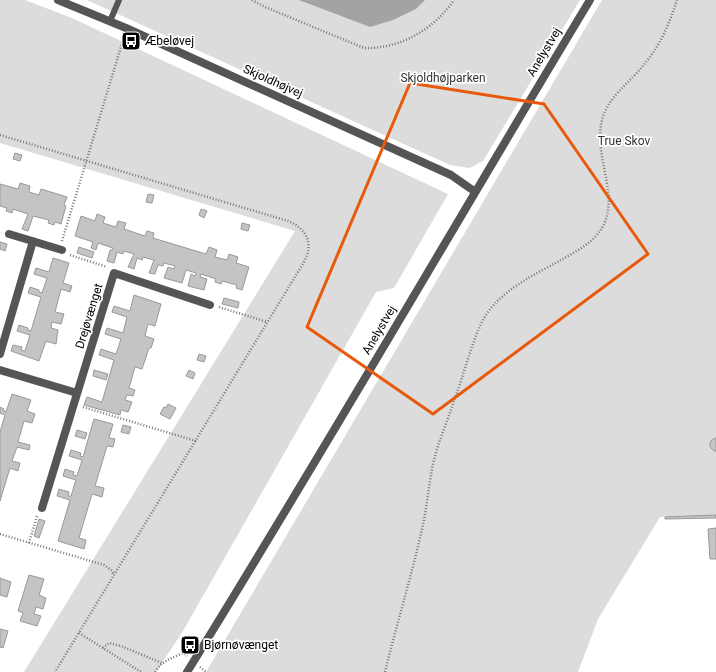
<svg xmlns="http://www.w3.org/2000/svg" width="716" height="672" font-family="Roboto,sans-serif">
	<rect width="100%" height="100%" fill="#fff"/>
	<path fill="#dcdcdc" d="M0 0H25L72 18 448 194 394 288 376 292 183 631 156 672H24L295 231 0 143Z
		M87 0H580L483 161 470 168 450 165Z
		M602 0H716V516L660 517 598 619 578 672H206Z"/>
	<path fill="#a3a3a3" d="M299 0H425L416 9 393 20 370 27Z"/>
	<path fill="#c4c4c4" stroke="#999" d="M15 153 22 155 20 161 13 159Z
		M20 183 30 186 29 192 39 195 41 189 67 197 64 205 66 206 61 224 55 222 54 225 48 223 49 220 33 216 28 231 22 229 28 214 13 209 12 213 6 211 7 208 0 206V184L18 189Z
		M148 194 154 195 152 203 146 202Z
		M201 209 207 211 204 218 199 215Z
		M97 214 105 217 103 223 116 227 118 221 126 223 124 229 145 236 147 231 154 233 153 238 206 254 209 247 217 250 215 257 227 260 229 254 238 257 236 263 249 267 242 290 236 288 237 285 222 281 221 284 215 282 216 279 201 274 200 277 207 279 204 290 188 286 191 274 195 276 196 273 186 270 182 283 164 278 168 267 174 269 175 266 164 263 163 266 158 265 155 274 149 273 154 260 143 257 142 260 137 258 134 269 128 267 134 254 124 251 123 254 117 252 114 263 107 261 110 250H112L113 248 98 243 96 250 91 248 93 242 75 236 81 216 95 221Z
		M242 223 250 225 248 231 241 229Z
		M0 242 7 244 5 251 0 249Z
		M79 247 94 252 92 258 77 253Z
		M53 258 69 263 63 283 72 286 70 292 61 289 55 312 64 314 61 324 52 322 51 328 58 330 56 344 46 341 39 361 11 351 13 345 22 347 21 350 25 351 30 335 17 331 19 325 28 328V330L31 331 41 297 28 293 30 287 39 290V292L42 293 47 278 34 274 36 268 49 272Z
		M134 295 161 304 155 326 148 324 145 336 154 339 151 348H149L142 369 135 367 129 388 135 390 133 396 127 395 125 400 132 402 128 412 121 410 120 415 84 405 87 397 102 402 114 360 99 355 101 349 116 354 121 339 105 334 107 328 123 333 127 317 112 312 114 306 130 311Z
		M224 298 239 302 238 308 222 304Z
		M199 354 206 356 204 362 197 360Z
		M94 370 108 374 106 380 93 376Z
		M189 370 195 373 193 379 186 376Z
		M12 394 31 400 27 411 35 414 32 423 24 421 18 442 30 445 29 450 17 447 12 461 20 463 18 471 10 468 0 501V432L5 415 0 413V407L4 409V411L6 412Z
		M168 404 176 408 170 419 160 414 164 407 166 408Z
		M94 419 113 424 109 438 115 439 113 447 107 446 95 486 104 488 102 497 92 494 79 538 86 540 84 549 58 541 70 500 57 496 59 489 69 492 68 496H71L76 480 63 476 65 469 74 472 73 475 77 476 82 460 69 456 71 450 81 453 80 456 83 457Z
		M123 425 131 427 129 434 121 432Z
		M77 430 87 433 85 439 75 436Z
		M716 438V451H714L710 447V442L713 439Z
		M716 515V518L665 519V517Z
		M39 519 45 521 39 538 34 536Z
		M716 528V559H710L708 529Z
		M29 575 44 579 39 595 46 598 43 609 36 607 34 614 41 616 37 626 20 621 23 613 18 611Z
		M0 578 11 582 7 597 0 595Z
		M0 629 8 631 3 648 0 647Z"/>
	<g fill="none" stroke-linecap="round" stroke-linejoin="round">
		<path stroke="#777" stroke-width="2.5" stroke-dasharray="1 2" stroke-linecap="butt" d="M252 0 265 7 364 48C401 49 434 29 454 0
			M0 135 288 221C307 229 314 244 304 262L55 672
			M62 241 124 37
			M70 255 107 267
			M219 307 267 322
			M83 407 196 441
			M0 534 104 565 111 570 114 575
			M29 543 37 516
			M79 633 141 672
			M103 648 109 643 121 646 162 663
			M200 667 206 672
			M155 672C162 661 172 658 183 653L187 656
			M385 672C397 623 412 574 423 525 427 505 429 484 433 464 438 442 448 420 455 398 464 374 470 348 481 324 495 293 532 276 561 260 573 253 587 246 596 236 626 202 592 160 602 120 608 96 632 81 646 62 661 44 670 22 677 0"/>
		<path stroke="#555" stroke-width="6" d="M110 21 119 0"/>
		<path stroke="#555" stroke-width="8" d="M9 234 62 250
			M0 354 33 241
			M0 370 77 393
			M42 508 114 273 210 305"/>
		<path stroke="#555" stroke-width="8" d="M58 0 126 28 451 175 474 191
			M187 672C325 450 455 224 590 0"/>
	</g>
	<path fill="none" stroke="#e8590c" stroke-width="3" stroke-linejoin="round" d="M410 83 544 104 648 254 433 414 307 327Z"/>
	<defs>
		<g id="bus-square" transform="scale(1)"><rect x="-9" y="-9" width="18" height="18" rx="4" fill="#000" stroke="#fff"/><path d="M-5-6H5V4H4V6H2V4H-2V6H-4V4H-5ZM-3.5-4V0h7V-4ZM-3.5 1.2v1.5H-2V1.2ZM2 1.2v1.5H3.5V1.2Z" fill="#fff"/></g>
	</defs>
	<g fill-rule="evenodd">
		<use href="#bus-square" x="131" y="41"/>
		<use href="#bus-square" x="190" y="645"/>
	</g>
	<g text-anchor="middle" stroke-width="3.5" stroke-linejoin="round" paint-order="stroke">
		<g font-size="12" fill="#000" stroke="#fff" text-anchor="start">
			<text x="145" y="45">Æbeløvej</text>
			<text x="204" y="649">Bjørnøvænget</text>
		</g>
		<g font-size="12" fill="#000" stroke="#fff">
			<text transform="translate(544 52) rotate(-59)" y="4">Anelystvej</text>
			<text transform="translate(273 81) rotate(24)" y="4">Skjoldhøjvej</text>
			<text transform="translate(89 316) rotate(-73)" y="4">Drejøvænget</text>
			<text transform="translate(379 330) rotate(-60)" y="4">Anelystvej</text>
		</g>
		<g font-size="12" fill="#333" stroke="#fff">
			<text x="443" y="82">Skjoldhøjparken</text>
			<text x="624" y="145">True Skov</text>
		</g>
	</g>
</svg>
